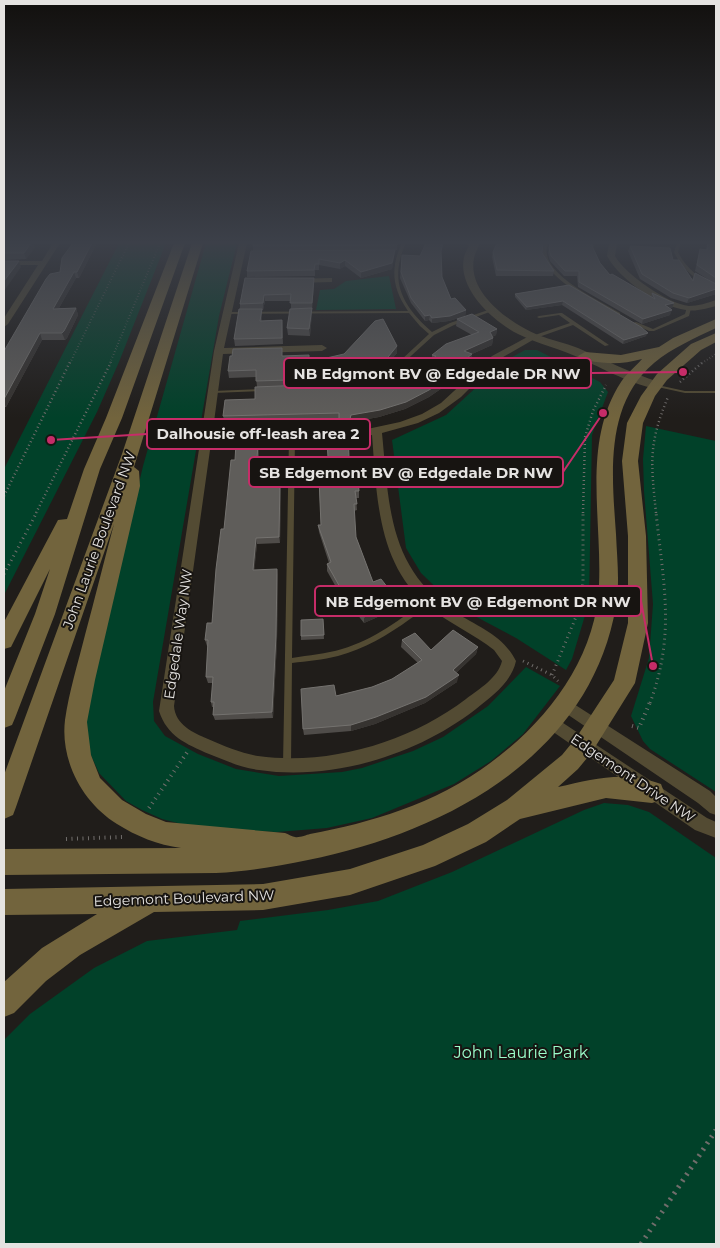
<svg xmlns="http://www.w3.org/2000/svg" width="720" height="1248" font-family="Montserrat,sans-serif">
	<rect width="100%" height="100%" fill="#201d1a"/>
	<path fill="#014129" d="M119 243H166L119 362 97 412 4 595V469Z
		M206 243H237L219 316 153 702 154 721 165 736 198 754 236 769 279 776 342 772 362 768 413 751 443 737 488 706 526 667 560 686 523 734 491 761 454 784 372 818 327 828 277 832 201 829 162 819 142 810 126 801 99 773 89 751 84 716 143 466Z
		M389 276 396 309 316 310 320 290 334 289 346 281Z
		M525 350H537L600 382 608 392 592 435 589 602 572 659 566 670 516 638 454 605 421 573 406 548 392 440 446 415 505 361Z
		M646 426 716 441V792L650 749 643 741 631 716 649 658 653 604 644 491 643 459Z
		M604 803 628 805 649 812 716 858V1244H4V1040L30 1014 94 968 147 941 237 930 240 921 328 910 378 901 452 872 584 810Z"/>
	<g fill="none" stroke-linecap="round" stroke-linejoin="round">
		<path stroke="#706d6b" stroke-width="2" stroke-dasharray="0.5 2.5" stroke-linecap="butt" d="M70 363 129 243
			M110 363 160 243
			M702 363 716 354"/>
		<path stroke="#706d6b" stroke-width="2.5" stroke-dasharray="1 3" stroke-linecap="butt" d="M680 382 703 362
			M4 496 70 362
			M36 513 111 362
			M583 513 585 437 593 411 606 385
			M656 513C651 463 648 445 668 397"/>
		<path stroke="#706d6b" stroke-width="3" stroke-dasharray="1 4" stroke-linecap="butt" d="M4 574 37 512
			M523 661 552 675 558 681
			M552 675 578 612 583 583V512
			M650 703C676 633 663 583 656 512"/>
		<path stroke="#706d6b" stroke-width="4" stroke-dasharray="1 4.5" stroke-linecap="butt" d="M632 726 639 728 650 702
			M149 808 188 751
			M66 839 122 837"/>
		<path stroke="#706d6b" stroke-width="5" stroke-dasharray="2 5.5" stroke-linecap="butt" d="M641 1244 716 1130"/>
		<path fill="#534b33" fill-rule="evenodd" d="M402 243H406C388 281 403 307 432 332L450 323 491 309 495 310 454 325 434 335 390 375 386 374 429 334 420 326 409 313 228 314 226 313 228 312 408 311C392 288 390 268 402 243Z
			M544 243H548C547 247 546 251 547 255 552 279 600 301 620 313V315H616C596 303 547 280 543 255 542 251 544 247 544 243Z
			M677 243H681L678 252C686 269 700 278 716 287V289C698 282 682 270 674 252Z
			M687 307 691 308 689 316 654 331H649L632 323 636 322 653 329 685 314Z
			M560 313H562L609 345 605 346 573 325 536 338H532V336L570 323 559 315 539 318 537 317 539 316Z
			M653 384 685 391H716V393H685L653 386Z
			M263 389 265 390V391L213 393 211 392 213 391Z
			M292 435 295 437 292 658C309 655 326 654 342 649 373 640 402 619 428 598H432L433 600C427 608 418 614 410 619 388 635 364 649 338 656 323 660 307 661 292 663L291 765 290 768 287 769 284 768 283 765 289 437Z"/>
		<path fill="#534b33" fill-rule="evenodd" d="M53 243H60L8 324 4 327V318L38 265H4V261H42Z
			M239 243H247L224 348 322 345 327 348 322 351 223 354 212 437 358 431 400 422 422 414 441 403 492 356 531 335 534 334 538 337 498 360 461 397 439 413 418 423 382 433C389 504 388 569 455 612 478 627 503 635 516 661 511 683 492 696 476 709 417 755 332 781 259 770 241 768 225 760 209 754 186 744 167 736 159 711L214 351ZM372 435C377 497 377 565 430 608 450 624 474 634 494 650L502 661C498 678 479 689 466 699 409 742 330 766 258 756 241 753 224 746 208 739 193 733 175 724 174 706L211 443 358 437Z
			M462 243H475L477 245 473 247Z
			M609 243H617L615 256C625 274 668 304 689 306 698 306 707 303 716 300V306C707 308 696 312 686 310 658 306 620 280 607 256Z
			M329 278H332V282L295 283 291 281 295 279Z
			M566 699 710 791 716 797V815L710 813 698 803 561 710 558 705 561 700Z
			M551 715 707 818 716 822V838L695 830 546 727 543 722 546 717Z"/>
		<path fill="#534b33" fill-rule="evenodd" d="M470 243H480C478 248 475 253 474 258 467 293 510 323 538 335 551 340 565 343 578 348 605 360 631 373 659 382L661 385 659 388C645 391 597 366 582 359 561 349 538 344 518 334 493 321 457 289 464 257 465 253 468 248 470 243Z"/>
		<path fill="#72643d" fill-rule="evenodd" d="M174 243H185L122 418 100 469 55 614 15 718 12 725 4 728V691L35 614 50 569 11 647 4 649V622L58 520 67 519 84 469 106 418Z
			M192 243H203L134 467 139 471 140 486 95 680 87 722 91 755 100 778 122 800 146 814 166 822 285 833C288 834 293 837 295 837 299 838 306 835 310 834 341 828 371 821 401 810 495 778 595 690 599 585 602 517 582 442 621 382 627 373 635 367 642 359 621 365 601 364 580 359L578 356 585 352 621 355 659 347 673 338 716 319V328C695 338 672 348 654 363 604 405 612 476 616 534 617 558 620 583 616 606 590 757 445 832 308 860 277 866 248 872 216 873L4 875V849L181 848C158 845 136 836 117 824 83 803 60 761 65 720 69 692 78 663 85 635 95 598 104 561 114 524L16 807 13 815 4 819V775L122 454Z
			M716 333V342L701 350 667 380 655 396 643 423 638 461 646 536 648 623 635 683 592 752 578 769 558 787C594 779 624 770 661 784L664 792 661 800 652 803 606 798 520 819 486 842 435 866 350 895 263 910 154 912 80 955 46 981 14 1013 4 1017V982L42 948 97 914 4 915V889L263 884 350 869 423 845 468 824 507 800 562 755 576 738 614 680 628 623V536L622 461 627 423 641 396 657 374 691 344Z"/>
	</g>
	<path fill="#4f4c49" d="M4 243 35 247 26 259 4 260Z
		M73 243H97L79 278H76L59 308H76L78 315 67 338 65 340H42L6 407H4V351L60 272Z
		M397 243V250H395L392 269 361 278 345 266 340 269 319 265V270H315V276L247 277V271L253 251V246Z
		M595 243 593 247 600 263 610 275 651 297 652 293 674 303 672 308H671L670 315 642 324 578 287 577 276H564L550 261 548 253 550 244Z
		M707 243H716V294L687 303 671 298 640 279 628 251 630 246 673 260 692 280 695 273 709 280 695 271 700 249 706 250Z
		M493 252 542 253 554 271 553 276H496L492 257Z
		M441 254 442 277 451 299 466 310 465 316 449 321 432 323 429 320 425 321 411 303 400 278 402 255 420 256Z
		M245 278 314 284 310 336 288 335 287 328 291 309V301H265L263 310H262V321L282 320 283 344 235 346 234 339 240 309V304Z
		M569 285 646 336 623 344 562 305 526 310 515 297V294Z
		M457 319 497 329 496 335 492 337 493 338 492 345 472 354 471 360 453 375 452 377 445 383V386L429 397 405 409 379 417 351 422 350 429 339 430V420L225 423 223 416 255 399 257 387 256 377 229 378 228 371 232 356H283L309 361 397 346V353L386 366 385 369 360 382 410 375 432 359V355L472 335 456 326Z
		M258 443 259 449V459L281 458 282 461H286L287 467 286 486 281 487 280 543 257 544 254 570 278 575 277 642 273 718 215 720 213 715 214 707H212L211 702 213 683H208L206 677 208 646H207L205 640 212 623 235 460Z
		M349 457 352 469 359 491V498H356L357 510 354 511 356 537 373 582 399 602 398 608 364 623 349 604 348 594 341 596 327 571V564L329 563 319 532 318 525H321L319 485 296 486V479Z
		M323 619 324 639 301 640V636Z
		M402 640 431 650 478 647 476 654 456 673 457 682 425 703 375 724 351 731 304 735 303 729 336 696 372 687 392 679 418 663 401 647Z"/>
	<path fill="#363330" d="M31 243H33L35 247 26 259 24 253Z
		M92 243H97L79 278 77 272Z
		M395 250 392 269 361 278V272Z
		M345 260V266L340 269V263Z
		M19 261 21 267 4 291 5 294 4 297V281Z
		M74 272 76 278 55 315 53 309Z
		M314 278V284L312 310V303Z
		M716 289V294L687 303 689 298Z
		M264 295 265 301 263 310V303Z
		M563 301 562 305 526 310 527 307Z
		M674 303 672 308 663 311 665 305Z
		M76 308 78 315 67 338 65 340 62 333Z
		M312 308V315L310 336 309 329Z
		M262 309V316L261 327 260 321Z
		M466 310 465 316 449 321 432 323V318Z
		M672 310 670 315 642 324 643 319Z
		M430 315 429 320 425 321V316Z
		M497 329 496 335 489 338 490 332Z
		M40 333 42 340 6 407 4 403V399Z
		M648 333 646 336 623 344 624 340Z
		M493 338 492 345 463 358 464 351Z
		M397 346V353L386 366 385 369 355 384V378L384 362Z
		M472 354 471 360 453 375 452 377 445 383V386L429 397 405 409 379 417 351 422 350 429 351 415 444 378 452 370Z
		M258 443 259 449 258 465 257 459Z
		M286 461 287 467 286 486Z
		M280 480 281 487 280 543 279 537Z
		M256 538 257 544 254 576 253 570Z
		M277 569 278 575 277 642 273 718 272 712Z
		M348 587V594L341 596V589Z
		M399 602 398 608 364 623V617Z
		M478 647 476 654 452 677 453 670Z
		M459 675 457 682 425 703 375 724 351 731V725Z"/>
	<path fill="#5f5d5a" stroke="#74726f" d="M4 243H31L24 253H4Z
		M73 243H92L77 272H74L53 309 76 308 64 331 62 333H40L4 399V351L46 279 50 274 60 272 62 258Z
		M253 243H397V245L253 246Z
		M426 243H443L441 251 442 277 451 299 455 298 466 310 450 316 432 318 430 315 425 316 411 298 401 272 402 255 420 256Z
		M497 243H543L542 253 554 271 497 270 493 252Z
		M550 243H593L592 246 600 263 610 275 612 274 655 299 652 293 674 303 665 305 672 310 643 319 579 282V271H565L551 256 549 248Z
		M708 243H716V278L697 265 700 249 707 250Z
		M630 246 670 248 673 260H679L693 281 695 273 716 284V289L689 298 673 293 642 274Z
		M395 250 392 263 361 272 345 260 340 263 319 259V264H315L314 270 247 271 251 251Z
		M4 261H19L4 281Z
		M245 278H314L312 303H290L291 294 264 295 263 303 240 304Z
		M569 285 641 327 648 333 624 340 563 301 527 307 515 294Z
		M312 308 309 329 287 328 290 309Z
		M239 309H262L260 321 282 320V338L234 339Z
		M472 314 497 329 490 332 493 338 464 351 472 354 452 370 453 371 444 378 446 379 429 390 406 402 380 410 351 415 349 423H339V413L223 416 225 400 255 399V387L355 383 373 377 393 366 410 375 436 356 432 355 446 344 479 332 457 319Z
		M383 319 397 346 384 362 386 363 355 378 256 381V370L228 371 230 356H232L233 349 282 348V356L309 355V362L344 354 375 321Z
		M348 432 349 457H351L352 469 357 468 359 491H355L357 504H354L356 537 373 582 381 579 399 602 364 617 349 597 348 587 341 589 327 564 331 562 318 525H321L319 478 296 479V460L328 458 327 439H340V433Z
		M236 443H258L257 459 281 458V461H286V480H280L279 537 256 538 253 570 277 569 276 636 272 712 213 715 214 702H211L213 677H206L208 640H205L207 623H212L216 569 221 529H224L231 460H235Z
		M323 619 324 635 301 636V620Z
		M453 630 478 647 453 670 459 675 426 697 376 717 351 725 303 729 301 689 334 685 336 696 372 687 392 679 422 660 402 640 415 633 431 650Z"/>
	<linearGradient id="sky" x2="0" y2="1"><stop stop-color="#12100e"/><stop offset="0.58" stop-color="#3c4049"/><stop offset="1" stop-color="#3c4049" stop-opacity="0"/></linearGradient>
	<rect width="720" height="418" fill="url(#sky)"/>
	<g text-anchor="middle" stroke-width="4" stroke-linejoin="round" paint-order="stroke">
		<g font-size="14" fill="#e5e3e1" stroke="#171411">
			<text transform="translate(99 540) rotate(-70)" y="5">John Laurie Boulevard NW</text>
			<text transform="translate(178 634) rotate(-82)" y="5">Edgedale Way NW</text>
			<text transform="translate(633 778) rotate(34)" y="5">Edgemont Drive NW</text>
			<text transform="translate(184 898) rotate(-2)" y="5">Edgemont Boulevard NW</text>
		</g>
		<g font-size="16" fill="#9bfcca" stroke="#171411">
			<text x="521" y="1058">John Laurie Park</text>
		</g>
	</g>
	<path fill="none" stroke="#c62c68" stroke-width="2" d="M683 372L591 373M51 440L147 434M603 413L563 472M653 666L641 601"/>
	<g fill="#c62c68" stroke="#171411" stroke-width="2">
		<circle cx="683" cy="372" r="5"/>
		<circle cx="51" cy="440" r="5"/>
		<circle cx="603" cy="413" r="5"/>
		<circle cx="653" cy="666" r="5"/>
	</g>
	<g fill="#171411" stroke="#c62c68" stroke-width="2">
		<rect x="284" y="358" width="307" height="30" rx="5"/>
		<rect x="147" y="419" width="223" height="30" rx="5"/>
		<rect x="249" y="457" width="314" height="30" rx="5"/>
		<rect x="315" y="586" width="326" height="30" rx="5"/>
	</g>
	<g font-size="15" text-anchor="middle" font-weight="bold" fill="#e5e3e1">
		<text x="437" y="379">NB Edgmont BV @ Edgedale DR NW</text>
		<text x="258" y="439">Dalhousie off-leash area 2</text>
		<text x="406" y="478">SB Edgemont BV @ Edgedale DR NW</text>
		<text x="478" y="607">NB Edgemont BV @ Edgemont DR NW</text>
	</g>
	<rect width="720" height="1248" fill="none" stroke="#e5e3e1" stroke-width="10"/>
</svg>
